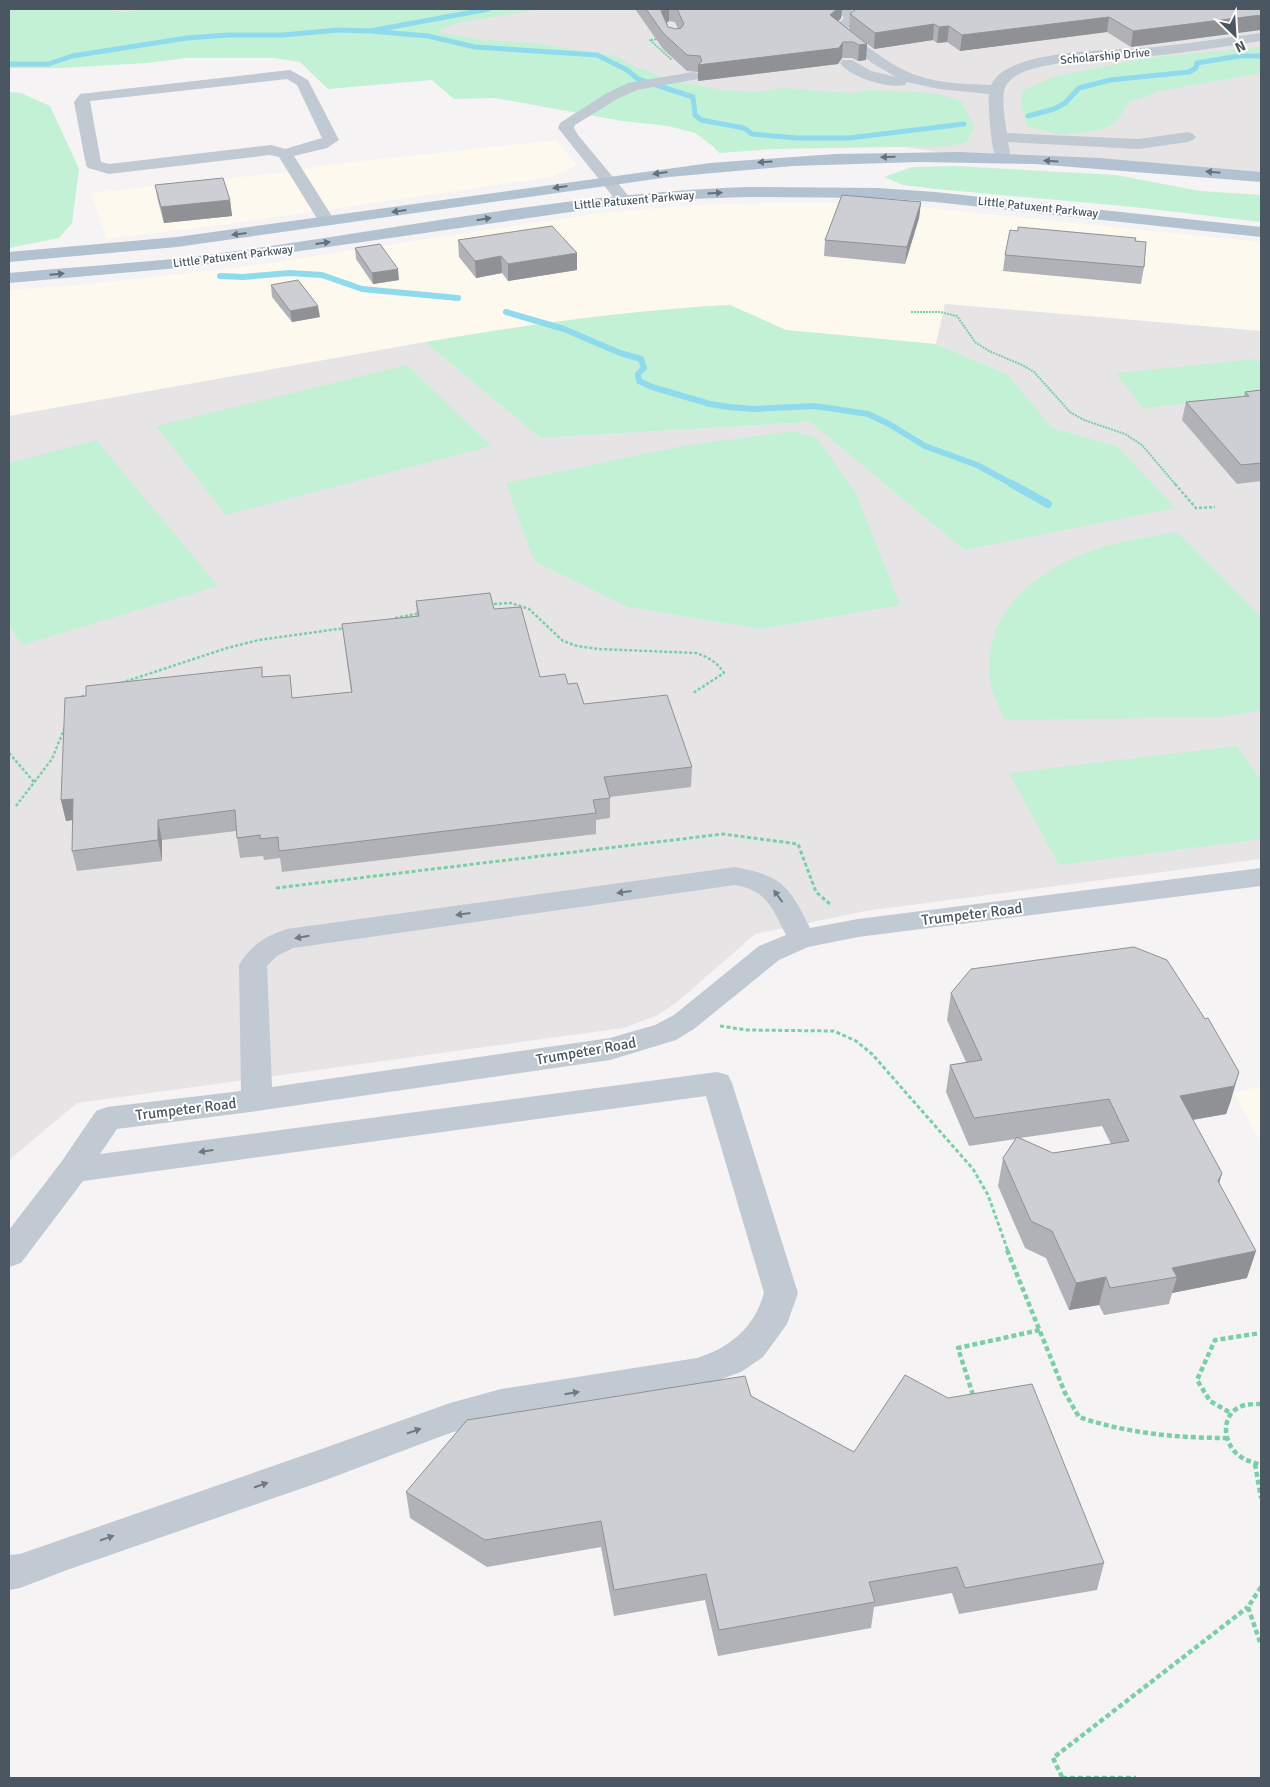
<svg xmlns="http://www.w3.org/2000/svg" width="1270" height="1787" font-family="Signika,sans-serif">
	<rect width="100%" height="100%" fill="#f5f3f3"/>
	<path fill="#fdf9ef" d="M556 140 577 165 551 177 222 225 106 239 91 193 286 172 334 164Z
		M763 203H833L918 207 1261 242V331L945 304 936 344 786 330 730 305 680 308 510 328 9 416V290L88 284 242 267 599 213 696 205Z
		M1261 1087V1142L1233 1092Z"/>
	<path fill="#e6e4e5" d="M71 9H1261V173L1180 166 944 153 78 20Z
		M945 304 1261 331V859L865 911 755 934 676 1003 656 1016 623 1028 77 1103 9 1160V416L425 342 540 438 810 422 964 550 1117 446 1053 428 1007 374 936 344Z"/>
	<path fill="#c3f1d5" d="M9 9H97L123 12 152 9H540L457 23 441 29 442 33 485 40 535 43 615 56 629 64 674 81 723 90 759 92 783 88 851 93 868 90 917 92 943 95 961 101 974 126 967 142 951 146 773 149 719 153 714 147 695 133 668 126 622 121 495 98 454 99 432 80 328 89 300 62 275 58H185L148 63 61 68H9Z
		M1261 47V73L1160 91 1129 102 1116 122 1103 129 1082 133 1057 134 1027 127 1022 107V91L1053 77 1145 58Z
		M9 92 21 93 50 106 79 169 72 223 59 238 9 248Z
		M954 166 1116 175 1200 191 1261 195V222L1134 207 937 189 903 185 884 177 912 167Z
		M730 305 786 330 936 344 1007 374 1053 428 1117 446 1175 508 964 550 810 422 540 438 425 342C526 325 628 310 730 305Z
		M1256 359 1261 365V396L1143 408 1116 373Z
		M407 365 491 446 226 515 156 426Z
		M794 431 817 438 856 493 900 605 760 629 628 607 534 561 506 483 682 446Z
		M96 440 218 586 22 645 9 625V463Z
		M1177 532 1261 617V710L1220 717 1005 720C1001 709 993 697 991 685 979 615 1032 573 1091 551 1118 541 1148 537 1177 532Z
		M1237 746 1261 780V839L1059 865 1009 773Z"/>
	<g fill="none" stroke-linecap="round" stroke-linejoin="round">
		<path stroke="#90daee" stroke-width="5" d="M370 31 428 36 475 47 597 55 627 70 638 79 693 97 695 115 701 120 744 128 752 134 797 138H849L964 124
			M9 64H49L72 56 187 38 228 35H283L338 30 370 31 489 9
			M1028 116 1054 109 1065 103 1079 88 1110 80 1189 72 1196 68 1197 63 1239 56H1261"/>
		<path stroke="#90daee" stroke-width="6" d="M220 276 243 277 289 273 322 275 362 289 458 298
			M506 312 564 329 620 353 641 359 644 368 638 374 639 381 652 387 710 404 729 407 754 409 815 406 868 414 889 424 925 446 977 465 1014 485"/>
		<path stroke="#90daee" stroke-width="8" d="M1012 484 1048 504"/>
		<path stroke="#7ad0a6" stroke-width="2" stroke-dasharray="2 1" stroke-linecap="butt" d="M659 39 650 40 672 60
			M911 312H940L957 316 975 342 989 351 1022 365 1034 372 1070 412 1084 420 1125 434 1142 445 1176 485"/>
		<path stroke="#7ad0a6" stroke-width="2.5" stroke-dasharray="3 2" stroke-linecap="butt" d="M1175 484 1196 508 1215 507
			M489 604 511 603 529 609 563 641 577 646 599 649 696 653C708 657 717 662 724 673L693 693
			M395 618 421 613
			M121 683 227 648 259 640 345 628
			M77 699 89 693
			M9 753 34 782
			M16 806 52 759 65 727"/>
		<path stroke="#7ad0a6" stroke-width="3" stroke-dasharray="4 2.5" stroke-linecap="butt" d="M276 888 723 834 798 844 816 892 831 905
			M720 1026 747 1030 834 1031 856 1041 872 1054 973 1169 988 1195 1008 1251"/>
		<path stroke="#7ad0a6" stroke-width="4.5" stroke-dasharray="5 3" stroke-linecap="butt" d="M1007 1250 1065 1393 1079 1417C1125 1433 1177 1438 1226 1438
			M973 1395 958 1348 1040 1330
			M1261 1404C1256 1404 1250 1404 1245 1405 1222 1411 1221 1438 1236 1453 1243 1460 1252 1462 1261 1465
			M1229 1412 1210 1401 1197 1380 1215 1340 1261 1333
			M1255 1464 1261 1498
			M1261 1587 1248 1607 1261 1645
			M1062 1777 1053 1758 1248 1607
			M1062 1778H1136"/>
		<path fill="#c1cad2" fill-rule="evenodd" d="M835 9H850L859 18 846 30C871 49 895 70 925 78 947 84 969 84 991 85 1008 49 1108 51 1143 48 1182 45 1222 38 1261 33V41C1222 47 1183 53 1143 57 1114 60 1024 58 1007 84 1000 93 1005 121 1007 133L1138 139 1188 132 1193 134 1196 137 1193 140 1188 142 1138 149 1008 142 1011 158 1009 161H997C991 152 988 107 989 94L939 89 907 82 905 85C888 89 850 77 840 63L842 60H852L871 71 896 77 872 63 833 33 831 30 844 18Z
			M290 70 308 80 339 140 327 148 294 156 335 221 333 225H321L279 157 270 155 109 174 88 168 86 165 74 102 80 94ZM287 79 297 85 322 138 285 149 271 145 109 164 101 162 90 101Z
			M693 72 698 73 700 76 698 79 637 90 617 99 575 125 574 128 578 135 632 200 630 203H618L558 128 560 123 607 93 628 83Z
			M735 867C783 876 789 886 810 928L858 919 1261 868V886L858 937 808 947 779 960 694 1029 676 1040 610 1060 257 1111 117 1129 100 1154 717 1072 728 1075 732 1083 798 1293 787 1324 763 1357 741 1372 697 1388 501 1419 450 1433 323 1481 67 1570 20 1588 9 1590V1555L20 1554 316 1451 450 1403 501 1389 697 1358C731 1347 754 1328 764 1293L706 1096 83 1181 21 1263 9 1267V1230L62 1161 96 1111 107 1107 241 1091 239 965C250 946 265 936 287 929ZM735 885C768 891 772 908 786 935L759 946 674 1015 655 1025 610 1038 272 1087 267 966 277 956 293 948Z"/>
		<path fill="#b3c2d1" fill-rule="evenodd" d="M959 152 1099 158 1261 172V182L1034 164 918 162 793 166 669 177 177 247 9 262V252L177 237 710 163 835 154Z
			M748 187 878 188 935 192 1261 227V237L935 202 878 198 748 197 689 199 598 208 189 267 9 283V273C69 267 130 264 190 257 376 234 560 193 748 187Z"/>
	</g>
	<path fill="#b0b2b7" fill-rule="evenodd" d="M635 9H842L841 18 838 22 867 44 866 60 858 61 852 58H842L838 64 698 81V72L687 71 663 49ZM669 21 675 22 678 29H676L668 27 667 23Z
		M852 9H1261L1131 47 1107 32 960 51 947 42 937 43 933 40 874 49 849 30 850 14 854 11Z
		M155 185 230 200 232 216 164 223 158 201Z
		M921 202 919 218 905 264 824 256 825 240Z
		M458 240 577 270 508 281 502 273 476 278 459 257Z
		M1135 241 1144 267 1141 284 1003 271 1005 255Z
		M355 248 399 280 373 284 356 259Z
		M271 285 320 317 292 322 272 297Z
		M1261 390V481L1237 484 1182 420 1186 402 1244 396 1245 392Z
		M416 601 494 609 540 677 568 684 584 704 692 767 691 787 610 797V818L596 820V834L282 872 280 858 264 860 263 856 240 858 236 831 162 840V861L77 871 72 851 73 820 66 821 61 800 263 677 293 698 351 692 342 624 417 616Z
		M951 993 1231 1100 1226 1114 1193 1120 1222 1173 1219 1184 1247 1278 1172 1293 1169 1304 1104 1315 1099 1305 1069 1310 1046 1258 1025 1248 998 1186 1003 1158 1016 1139 969 1146 946 1092 950 1065 966 1062 947 1020ZM1102 1126 1111 1144 1053 1153 1020 1138Z
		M751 1396 854 1452 1104 1563 1097 1590 959 1614 952 1593 874 1607 871 1628 718 1656 705 1600 614 1616 601 1547 487 1567 410 1518 406 1492Z"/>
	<path fill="#909195" d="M665 9H669V21L661 26V11Z
		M837 9H842L841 18 829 31 830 15Z
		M1261 15V30L1131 47 1133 31Z
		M1109 17 1107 32 960 51 962 35Z
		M934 24 933 40 874 49 875 33Z
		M949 26 947 42 937 43 939 27Z
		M843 42 842 58 838 64 698 81V65Z
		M867 44 866 60 858 61 859 45Z
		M230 200 232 216 164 223 161 207Z
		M921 202 919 218 905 264 907 247Z
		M577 253V270L508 281V264Z
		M501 256 502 273 476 278 475 261Z
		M398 269 399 280 373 284 372 273Z
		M318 306 320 317 292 322 290 311Z
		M73 799 78 819 66 821 61 800Z
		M158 820 162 840V861L158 840Z
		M1239 1072 1231 1100 1226 1114 1173 1123 1180 1096Z
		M1222 1173 1214 1200 1218 1181Z
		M1256 1251 1247 1278 1172 1293 1177 1277 1172 1268Z
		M1106 1277 1099 1305 1069 1310 1076 1283Z"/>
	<path fill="#cdcfd5" stroke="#909195" d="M646 9H665L661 11 668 27 676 29 681 28 684 24 677 9H837L830 15 867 44 859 45 853 42H843L839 48 698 65 702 61 700 56 687 55 663 33Z
		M856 9H1261V15L1133 31 1109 17 962 35 949 26 939 27 934 24 875 33 850 14Z
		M223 178 230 200 161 207 155 185Z
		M842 195 921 202 907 247 825 240Z
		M552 226 577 253 508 264 501 256 475 261 458 240Z
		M1018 227 1136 238 1135 241 1146 242 1144 267 1005 255 1010 230 1018 231Z
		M380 244 398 269 372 273 355 248Z
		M298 280 318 306 290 311 271 285Z
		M1261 390V463L1241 465 1186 402 1249 396 1245 392Z
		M490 593 494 609 521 607 540 677 565 674 568 684 577 683 584 704 667 695 692 767 604 777 610 798 593 800 596 813 279 851 278 837 260 839V835L237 838 235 810 158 820V840L72 851 73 799 61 800 65 698 86 696V686L262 667V677L290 675 292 698 352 692 342 624 419 616 416 601Z
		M1134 947 1167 960 1205 1019 1208 1018 1239 1072 1234 1086 1180 1096 1222 1173 1218 1181 1256 1251 1172 1268 1177 1277 1110 1288 1106 1277 1076 1283 1052 1231 1031 1221 1003 1158 1017 1137 1053 1153 1129 1141 1109 1099 974 1118 950 1065 982 1060 951 993 971 969Z
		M905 1375 948 1398 1032 1384 1104 1563 965 1588 957 1567 869 1582 875 1602 719 1630 706 1574 614 1590 601 1521 485 1540 406 1492 467 1420 745 1376 751 1396 854 1452Z"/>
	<defs><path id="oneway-solid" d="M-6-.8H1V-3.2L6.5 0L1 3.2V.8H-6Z" transform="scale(1.25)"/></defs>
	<g fill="#64717d">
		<use href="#oneway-solid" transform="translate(888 157) rotate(179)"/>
		<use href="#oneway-solid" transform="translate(1051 161) rotate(-177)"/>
		<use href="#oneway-solid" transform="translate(765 162) rotate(176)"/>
		<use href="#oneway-solid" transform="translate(1213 172) rotate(-175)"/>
		<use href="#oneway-solid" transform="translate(660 173) rotate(172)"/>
		<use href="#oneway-solid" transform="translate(560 187) rotate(172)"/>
		<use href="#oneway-solid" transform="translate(715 193) rotate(-3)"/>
		<use href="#oneway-solid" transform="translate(399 211) rotate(172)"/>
		<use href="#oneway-solid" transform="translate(484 219) rotate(-9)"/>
		<use href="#oneway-solid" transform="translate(239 234) rotate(173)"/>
		<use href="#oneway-solid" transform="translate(323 243) rotate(-8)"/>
		<use href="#oneway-solid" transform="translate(57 274) rotate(-5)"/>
	</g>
	<g fill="#6e7983">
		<use href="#oneway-solid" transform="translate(624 892) rotate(172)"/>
		<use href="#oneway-solid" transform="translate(778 896) rotate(-126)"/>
		<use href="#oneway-solid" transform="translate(463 914) rotate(172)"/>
		<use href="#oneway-solid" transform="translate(302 937) rotate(170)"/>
		<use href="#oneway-solid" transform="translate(206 1151) rotate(172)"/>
		<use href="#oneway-solid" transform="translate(572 1393) rotate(-9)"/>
		<use href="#oneway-solid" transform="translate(414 1431) rotate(-19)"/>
		<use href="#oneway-solid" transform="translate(261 1485) rotate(-19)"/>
		<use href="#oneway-solid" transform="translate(107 1538) rotate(-19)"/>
	</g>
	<g text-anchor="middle" stroke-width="4" stroke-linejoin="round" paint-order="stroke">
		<g font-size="12" fill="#4a5661" stroke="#fff">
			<text transform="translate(1105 56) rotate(-5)" y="4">Scholarship Drive</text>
			<text transform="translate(634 200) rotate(-5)" y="4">Little Patuxent Parkway</text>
			<text transform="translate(1038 207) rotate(6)" y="4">Little Patuxent Parkway</text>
			<text transform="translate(233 256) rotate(-7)" y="4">Little Patuxent Parkway</text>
		</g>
		<g font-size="15" fill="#4a5661" stroke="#fff">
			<text transform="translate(972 914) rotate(-7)" y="5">Trumpeter Road</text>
			<text transform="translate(586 1051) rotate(-10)" y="5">Trumpeter Road</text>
			<text transform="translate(186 1109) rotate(-7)" y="5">Trumpeter Road</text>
		</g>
	</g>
	<rect width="1270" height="1787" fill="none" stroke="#4a5661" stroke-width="20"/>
	<g transform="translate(1235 35) rotate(155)" stroke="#ffffff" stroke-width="4" paint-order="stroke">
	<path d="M0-4L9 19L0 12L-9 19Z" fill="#4a5661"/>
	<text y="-8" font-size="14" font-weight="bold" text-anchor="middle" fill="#4a5661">N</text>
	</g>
</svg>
